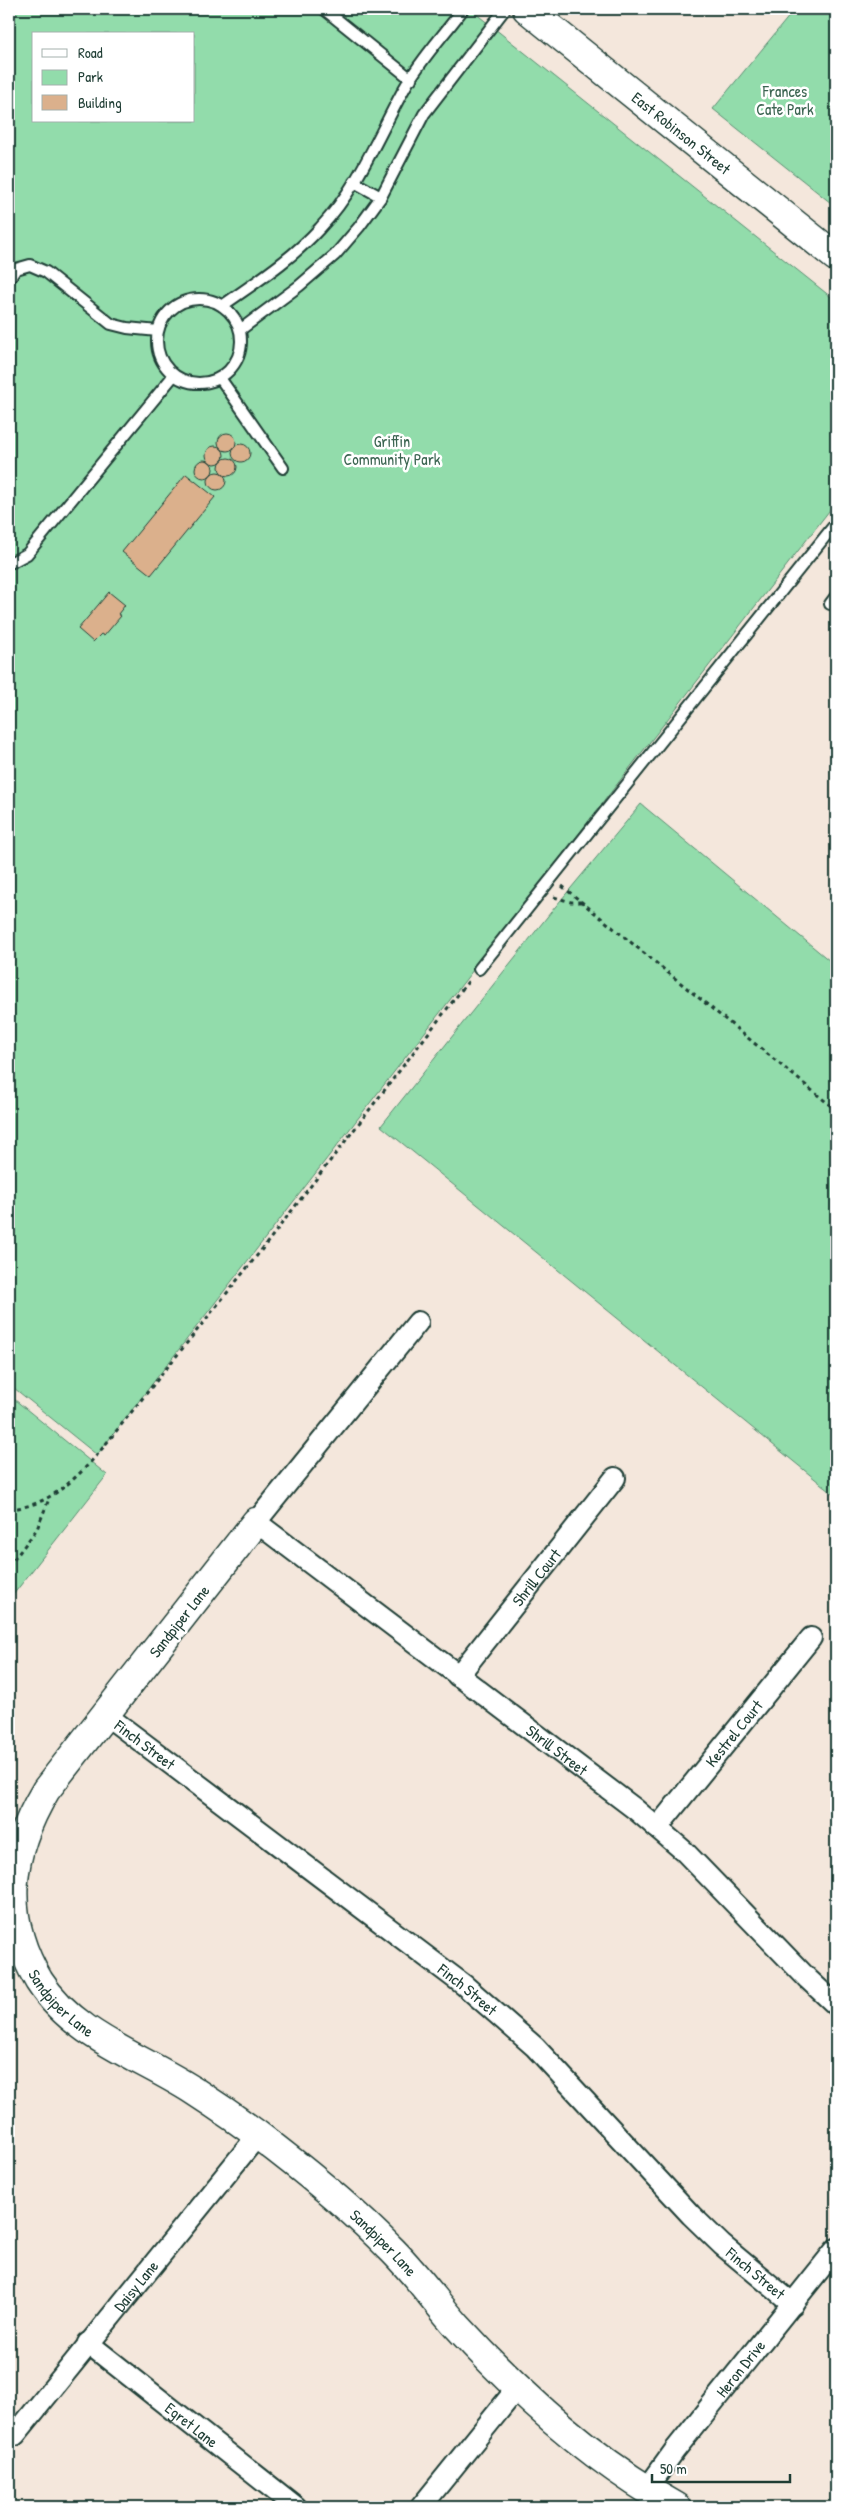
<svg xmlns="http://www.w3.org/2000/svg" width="845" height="2516" font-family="'Patrick Hand',sans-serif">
	<rect width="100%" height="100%" fill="#f4e7dc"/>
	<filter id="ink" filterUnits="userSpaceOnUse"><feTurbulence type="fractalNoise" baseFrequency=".02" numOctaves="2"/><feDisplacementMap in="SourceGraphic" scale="10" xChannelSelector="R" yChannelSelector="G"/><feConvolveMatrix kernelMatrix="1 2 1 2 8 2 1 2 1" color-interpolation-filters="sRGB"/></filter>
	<g filter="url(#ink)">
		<path fill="#92dcab" stroke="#588c70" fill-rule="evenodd" d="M9 9H470L836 301V502L97 1455 9 1384ZM34 34H194V121H34Z
			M795 9H836V207L713 109Z
			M641 804 836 966V1496L381 1126 551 912Z
			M9 1395 107 1475 9 1600Z"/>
		<path fill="#dbb08c" stroke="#1f3d34" d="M218 442a9 9 0 1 1 18 0a9 9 0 1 1-18 0Z
			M232 453a9 9 0 1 1 18 0a9 9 0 1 1-18 0Z
			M206 455a9 9 0 1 1 18 0a9 9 0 1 1-18 0Z
			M219 467a9 9 0 1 1 18 0a9 9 0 1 1-18 0Z
			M195 469a9 9 0 1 1 18 0a9 9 0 1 1-18 0Z
			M208 481a9 9 0 1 1 18 0a9 9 0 1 1-18 0Z
			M186 474 215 497 151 575 122 552Z
			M109 592 125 605 118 614 121 616 104 636 101 634 93 642 78 629Z"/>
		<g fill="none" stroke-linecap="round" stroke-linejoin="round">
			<g stroke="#1f3d34" stroke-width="14">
				<path id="lane" d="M324 9 411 79
					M354 182 381 197
					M9 279 16 269 30 265 46 272 111 324 127 328 158 331
					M157 341a42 42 0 1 1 84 0a42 42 0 1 1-84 0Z
					M222 306C256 282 292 259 320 228 358 188 378 136 404 89 420 60 444 35 463 9
					M240 330 299 286 335 255 359 227 381 197 424 114 505 9
					M220 378 283 468
					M9 561 12 562 27 554 174 375
					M830 604 836 596
					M479 969 836 523"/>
			</g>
			<g stroke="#1f3d34" stroke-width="24">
				<g id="street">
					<path id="s1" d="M418 1322 256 1522 635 1809 684 1851 808 1979 836 2005"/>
					<path id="s2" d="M458 1676 615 1478"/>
					<path id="s3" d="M106 1715 464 1985 535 2047 691 2215 722 2245 793 2304"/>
					<path id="s4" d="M657 1828 811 1638"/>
					<path id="s5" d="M88 2343 296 2507"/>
					<path id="s6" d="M15 2435 258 2135"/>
					<path id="s7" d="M646 2490 675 2450 836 2249"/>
					<path d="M421 2507 518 2387"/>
				</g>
			</g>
			<g stroke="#1f3d34" stroke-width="31">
				<g id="secondary">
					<path id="s8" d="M527 9 836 257"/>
					<path id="s9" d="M256 1522 46 1790C8 1853 0 1916 39 1981 75 2037 140 2056 194 2091 222 2109 249 2128 275 2148 315 2179 354 2211 389 2247 414 2271 434 2300 457 2326 521 2396 593 2461 677 2507"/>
				</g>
			</g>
			<path stroke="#1f3d34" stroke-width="3" stroke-dasharray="4 4" stroke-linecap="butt" d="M562 886 836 1110
				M554 897 571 902H582
				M9 1509C46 1507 73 1482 97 1455L263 1248 470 979
				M9 1566 37 1529 49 1499"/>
			<use href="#lane" stroke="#fff" stroke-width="10"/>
			<use href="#street" stroke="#fff" stroke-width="20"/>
			<use href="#secondary" stroke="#fff" stroke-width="28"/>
		</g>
	</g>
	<g text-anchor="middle" stroke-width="5" stroke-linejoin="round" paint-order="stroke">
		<g font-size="16" fill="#3c6552" stroke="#fff">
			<text x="785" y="97">Frances<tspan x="785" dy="18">Cate Park</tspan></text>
			<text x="392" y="447">Griffin<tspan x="392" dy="18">Community Park</tspan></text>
		</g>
		<g font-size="16" fill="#1f3d34" stroke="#fff">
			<text dy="6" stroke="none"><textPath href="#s8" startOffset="198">East Robinson Street</textPath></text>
			<text dy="6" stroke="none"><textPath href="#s2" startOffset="126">Shrill Court</textPath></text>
			<text transform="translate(179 1621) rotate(-52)" y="6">Sandpiper Lane</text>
			<text dy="6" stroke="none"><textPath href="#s4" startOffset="122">Kestrel Court</textPath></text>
			<text dy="6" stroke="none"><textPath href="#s3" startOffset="49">Finch Street</textPath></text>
			<text dy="6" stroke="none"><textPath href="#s1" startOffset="635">Shrill Street</textPath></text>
			<text dy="6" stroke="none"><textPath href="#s3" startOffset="454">Finch Street</textPath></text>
			<text dy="6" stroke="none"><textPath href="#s9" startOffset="574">Sandpiper Lane</textPath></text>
			<text dy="6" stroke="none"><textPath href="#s9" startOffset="978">Sandpiper Lane</textPath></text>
			<text dy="6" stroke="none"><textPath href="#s3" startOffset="859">Finch Street</textPath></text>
			<text dy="6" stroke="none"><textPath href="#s6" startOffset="192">Daisy Lane</textPath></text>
			<text dy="6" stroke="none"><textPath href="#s7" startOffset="154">Heron Drive</textPath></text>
			<text dy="6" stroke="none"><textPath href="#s5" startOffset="132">Egret Lane</textPath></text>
		</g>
	</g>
	<rect width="845" height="2516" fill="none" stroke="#fff" stroke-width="30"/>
	<rect x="15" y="15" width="815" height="2486" fill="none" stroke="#1f3d34" stroke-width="2" filter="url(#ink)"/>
	<rect x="32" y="32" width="162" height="90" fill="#ffffff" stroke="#a5b1ae"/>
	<rect x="42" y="49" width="25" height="8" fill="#ffffff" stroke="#a5b1ae"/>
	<text x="78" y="58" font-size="15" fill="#1f3d34">Road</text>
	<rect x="42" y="70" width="25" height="15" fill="#92dcab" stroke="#a5b1ae"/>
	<text x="78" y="82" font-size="15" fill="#1f3d34">Park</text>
	<rect x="42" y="95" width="25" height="15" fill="#dbb08c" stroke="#a5b1ae"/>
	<text x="78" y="108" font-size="15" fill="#1f3d34">Building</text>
	<path d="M652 2474v8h138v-8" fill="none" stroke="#1f3d34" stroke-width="2.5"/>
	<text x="660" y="2474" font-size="15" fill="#1f3d34" stroke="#ffffff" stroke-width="4" paint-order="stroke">50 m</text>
</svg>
